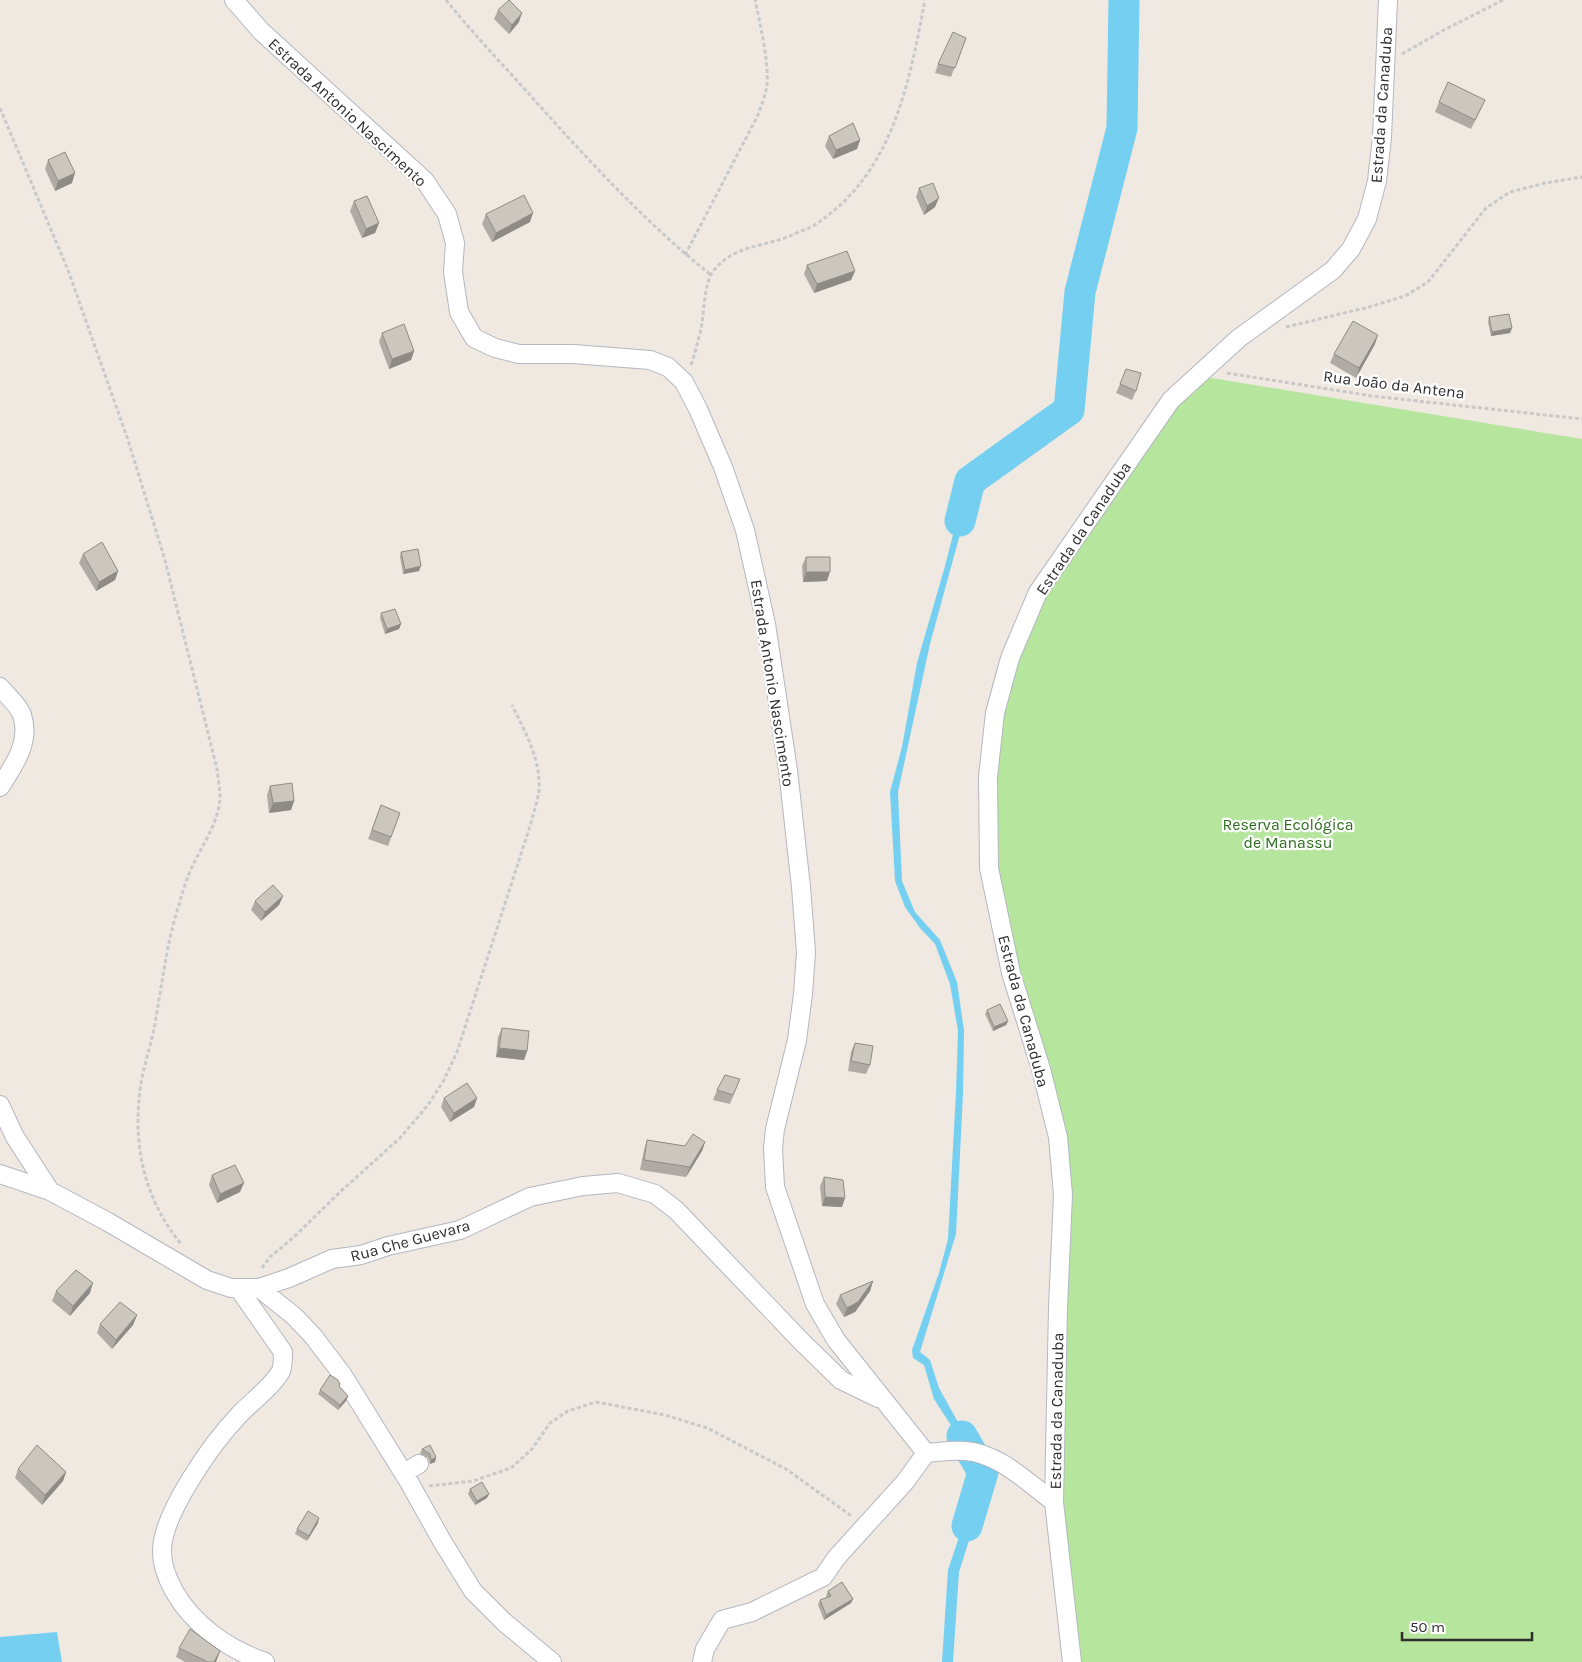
<svg xmlns="http://www.w3.org/2000/svg" width="1582" height="1662" font-family="Karla,sans-serif">
	<rect width="100%" height="100%" fill="#efe9e1"/>
	<path fill="#b6e59e" d="M1206 377 1582 439V1662H1075L1057 1499 1068 1202 1010 950 993 864V795L1000 712 1016 656 1042 595 1116 487 1178 406Z"/>
	<path fill="#75cff0" d="M968 476 974 483 930 644 898 792 902 881 915 912 940 940 957 982 964 1030 963 1094 956 1234 920 1352 930 1360 939 1388 969 1442 982 1463 989 1478 977 1469 963 1444 934 1399 924 1365 913 1358 912 1350 939 1273 948 1239 956 1092 958 1031 950 984 935 944 920 928 905 907 895 881 890 792 902 747 917 663 945 566Z
		M973 1482 986 1487 959 1572 953 1662H942L948 1570 961 1531Z
		M57 1632 62 1662H0V1637Z"/>
	<g fill="none" stroke-linecap="round" stroke-linejoin="round">
		<path stroke="#75cff0" stroke-width="31" d="M960 521 970 481 1069 410 1080 292 1122 128 1124 0
			M962 1436 983 1472 967 1526"/>
		<g stroke="#b4b7c1" stroke-width="20">
			<path id="street" d="M234 0 261 31 425 181 447 214 455 243 453 272 459 312 474 338 495 348 519 354H573L650 360 668 367 684 382 698 409 723 467 745 530 766 624 788 770 801 887 806 952 803 994 797 1040 775 1129 773 1148 775 1187 815 1304 836 1340 926 1453
				M0 687C6 695 19 705 22 715 31 742 14 765 0 787
				M0 1105 15 1137 50 1191
				M0 1174 50 1191 108 1222 207 1280 231 1288H259L289 1278 332 1259 361 1255 388 1246 460 1230 530 1197 583 1186 618 1183 655 1194 676 1210 801 1341 841 1380 878 1398
				M259 1288 294 1316 313 1336 342 1374 409 1482 442 1541 473 1591 504 1622 552 1662
				M239 1289 283 1352C283 1358 283 1365 281 1371 273 1386 251 1402 239 1415 213 1442 161 1515 162 1552 162 1565 168 1580 174 1591 193 1625 228 1649 265 1662
				M404 1473 419 1464
				M702 1662 705 1649 722 1620 752 1612 823 1577 837 1557 905 1482 926 1453C939 1452 952 1450 965 1451 999 1453 1028 1483 1054 1502
				M1072 1662 1054 1502 1058 1307 1063 1195 1058 1137 1041 1069 1011 973 989 868 988 777 995 713 1010 658 1038 592 1171 400 1239 338 1333 270 1351 249 1367 219 1377 181 1382 137 1388 0"/>
		</g>
		<path stroke="#c9c9c9" stroke-width="3" stroke-dasharray="4 2.5" stroke-linecap="butt" d="M446 0C475 36 507 69 537 103 592 164 647 224 711 275
			M1402 54 1444 30 1503 0
			M0 108 68 270 128 440 165 560 217 769C218 778 220 789 220 799 218 824 201 847 191 869 186 881 182 893 179 905 167 941 163 979 156 1017 153 1039 145 1061 141 1083 132 1143 143 1197 181 1244
			M685 255 756 119C761 108 765 97 767 85 769 62 760 23 755 0
			M1286 327 1369 307 1405 296 1428 282 1486 208 1510 192 1545 183 1582 177
			M691 365C695 353 698 341 701 329 704 314 704 286 712 273 733 244 763 248 792 235 800 231 809 229 816 224 893 173 909 84 925 0
			M1227 373 1372 396 1582 419
			M262 1268 270 1257 294 1237 340 1192 400 1138 428 1105 444 1080 457 1052 532 820C534 810 538 800 539 790 541 759 525 732 512 705
			M429 1486 473 1481 511 1468 532 1449 550 1423 568 1411 596 1402 665 1415 707 1428 786 1469 853 1517"/>
		<use href="#street" stroke="#fff" stroke-width="18"/>
	</g>
	<path fill="#afaba4" d="M498 10 519 22 509 34 494 19Z
		M966 38 951 77 935 73 938 64Z
		M1485 100 1481 109 1471 129 1435 112 1439 102Z
		M829 136 860 140 857 149 833 159 825 146Z
		M48 160 72 183 55 191 45 169Z
		M919 188 935 207 924 215 916 197Z
		M354 201 379 223 375 233 362 238 350 211Z
		M486 214 530 222 492 242 482 224Z
		M807 265 855 271 851 280 814 293 804 274Z
		M1489 317 1512 328 1510 333 1491 336 1488 322Z
		M382 333 414 351 411 360 389 369 379 342Z
		M1375 344 1356 378 1330 363 1334 354Z
		M1120 384 1136 391 1132 400 1116 393Z
		M401 552 419 571 403 574 400 557Z
		M83 554 118 571 115 580 96 591 79 563Z
		M806 557 827 581 803 582 802 566Z
		M381 613 401 624 399 629 385 634 380 618Z
		M270 786 294 801 291 810 269 813 267 795Z
		M381 805 400 813 388 846 368 839Z
		M283 896 279 905 261 921 251 910 255 901Z
		M987 1010 1008 1021 1006 1025 993 1031 985 1014Z
		M502 1028 527 1051 524 1060 496 1057 498 1037Z
		M855 1043 870 1065 866 1074 848 1071 851 1052Z
		M740 1079 730 1104 713 1100 717 1090Z
		M444 1098H477L474 1107 450 1122 441 1107Z
		M647 1140 685 1146 705 1142 702 1151 686 1177 640 1170 644 1150Z
		M212 1175 240 1192 217 1203 209 1185Z
		M824 1177 842 1207 822 1206 820 1186Z
		M873 1281 870 1291 855 1312 844 1317 836 1304 840 1295Z
		M56 1291 90 1293 70 1316 52 1301Z
		M137 1315 133 1325 112 1349 97 1333 100 1324Z
		M340 1384 339 1386 348 1396 346 1401 338 1410 318 1394 320 1390Z
		M422 1449 436 1457 435 1462 430 1464 428 1458 420 1454Z
		M18 1469 66 1472 63 1481 42 1505 15 1478Z
		M470 1489 487 1498 475 1505 468 1494Z
		M318 1523 307 1541 295 1534 297 1529Z
		M828 1591 853 1599 851 1603 824 1620 818 1605 820 1600 827 1597 826 1596Z
		M179 1648 220 1651 216 1662H185L176 1657Z"/>
	<path fill="#8e8b86" d="M522 13 519 22 509 34 512 25Z
		M860 140 857 149 833 159 836 150Z
		M75 173 72 183 55 191 58 181Z
		M939 198 935 207 924 215 927 206Z
		M533 213 530 222 492 242 496 233Z
		M379 223 375 233 362 238 366 229Z
		M855 271 851 280 814 293 817 284Z
		M1512 328 1510 333 1491 336 1492 332Z
		M1378 335 1375 344 1356 378 1359 368Z
		M414 351 411 360 389 369 392 359Z
		M421 566 419 571 403 574 405 570Z
		M118 571 115 580 96 591 99 582Z
		M806 572H830L827 581 803 582Z
		M401 624 399 629 385 634 387 629Z
		M294 801 291 810 269 813 273 803Z
		M283 896 279 905 261 921 265 912Z
		M1008 1021 1006 1025 993 1031 994 1027Z
		M499 1048 527 1051 524 1060 496 1057Z
		M477 1098 474 1107 450 1122 454 1113Z
		M705 1142 702 1151 686 1177 690 1167Z
		M244 1183 240 1192 217 1203 220 1194Z
		M825 1197 845 1198 842 1207 822 1206Z
		M873 1281 870 1291 855 1312 844 1317 847 1308Z
		M93 1283 90 1293 70 1316 73 1306Z
		M137 1315 133 1325 112 1349 116 1340Z
		M348 1396 346 1401 338 1410 340 1405Z
		M436 1457 435 1462 430 1464 431 1460Z
		M66 1472 63 1481 42 1505 45 1495Z
		M489 1494 487 1498 475 1505 477 1501Z
		M319 1518 318 1523 307 1541 309 1536Z
		M853 1599 851 1603 824 1620 826 1615Z
		M220 1651 216 1662H214Z"/>
	<path fill="#cbc7bf" stroke="#8e8b86" d="M509 0 522 13 512 25 498 10Z
		M953 32 966 38 955 68 938 64Z
		M1448 82 1485 100 1475 120 1439 102Z
		M853 123 860 140 836 150 829 136Z
		M65 152 75 173 58 181 48 160Z
		M933 183 939 198 927 206 919 188Z
		M524 195 533 213 496 233 486 214Z
		M367 196 379 223 366 229 354 201Z
		M847 251 855 271 817 284 807 265Z
		M1509 314 1512 328 1492 332 1489 317Z
		M1353 321 1378 335 1359 368 1334 354Z
		M404 324 414 351 392 359 382 333Z
		M1126 369 1141 373 1136 391 1120 384Z
		M102 542 118 571 99 582 83 554Z
		M418 549 421 566 405 570 401 552Z
		M806 557H830V572H806Z
		M395 609 401 624 387 629 381 613Z
		M292 783 294 801 273 803 270 786Z
		M381 805 400 813 391 837 372 830Z
		M273 885 283 896 265 912 255 901Z
		M1000 1004 1008 1021 994 1027 987 1010Z
		M502 1028 529 1031 527 1051 499 1048Z
		M855 1043 873 1046 870 1065 851 1061Z
		M725 1075 740 1079 733 1095 717 1090Z
		M467 1083 477 1098 454 1113 444 1098Z
		M693 1134 705 1142 690 1167 644 1160 647 1140 685 1146Z
		M235 1165 244 1183 220 1194 212 1175Z
		M824 1177 843 1180 845 1198 825 1197Z
		M76 1270 93 1283 73 1306 56 1291Z
		M873 1281 858 1302 847 1308 840 1295Z
		M120 1302 137 1315 116 1340 100 1324Z
		M330 1375 338 1380 340 1384 339 1386 348 1396 340 1405 320 1390Z
		M37 1445 66 1472 45 1495 18 1469Z
		M430 1445 436 1457 431 1460 430 1454 422 1449Z
		M482 1482 489 1494 477 1501 470 1489Z
		M308 1511 319 1518 309 1536 297 1529Z
		M842 1582 853 1599 826 1615 820 1600 831 1596 828 1591Z
		M190 1629 220 1651 214 1662H208L179 1648Z"/>
	<g text-anchor="middle" stroke-width="4.5" stroke-linejoin="round" paint-order="stroke">
		<g font-size="16" fill="#2e2e2e" stroke="#fff">
			<text transform="translate(1381 105) rotate(-86)" y="6">Estrada da Canaduba</text>
			<text transform="translate(348 112) rotate(43)" y="6">Estrada Antonio Nascimento</text>
			<text transform="translate(1394 384) rotate(7)" y="6">Rua João da Antena</text>
			<text transform="translate(1083 528) rotate(-56)" y="6">Estrada da Canaduba</text>
			<text transform="translate(773 683) rotate(81)" y="6">Estrada Antonio Nascimento</text>
			<text transform="translate(1024 1011) rotate(75)" y="6">Estrada da Canaduba</text>
			<text transform="translate(410 1240) rotate(-15)" y="6">Rua Che Guevara</text>
			<text transform="translate(1056 1411) rotate(-89)" y="6">Estrada da Canaduba</text>
		</g>
		<g font-size="16" fill="#2c6e1b" stroke="#fff">
			<text x="1288" y="830">Reserva Ecológica<tspan x="1288" dy="18">de Manassu</tspan></text>
		</g>
	</g>
	<path d="M1402 1632v8h130v-8" fill="none" stroke="#2e2e2e" stroke-width="2.5"/>
	<text x="1410" y="1632" font-size="15" fill="#2e2e2e" stroke="#ffffff" stroke-width="4" paint-order="stroke">50 m</text>
</svg>
